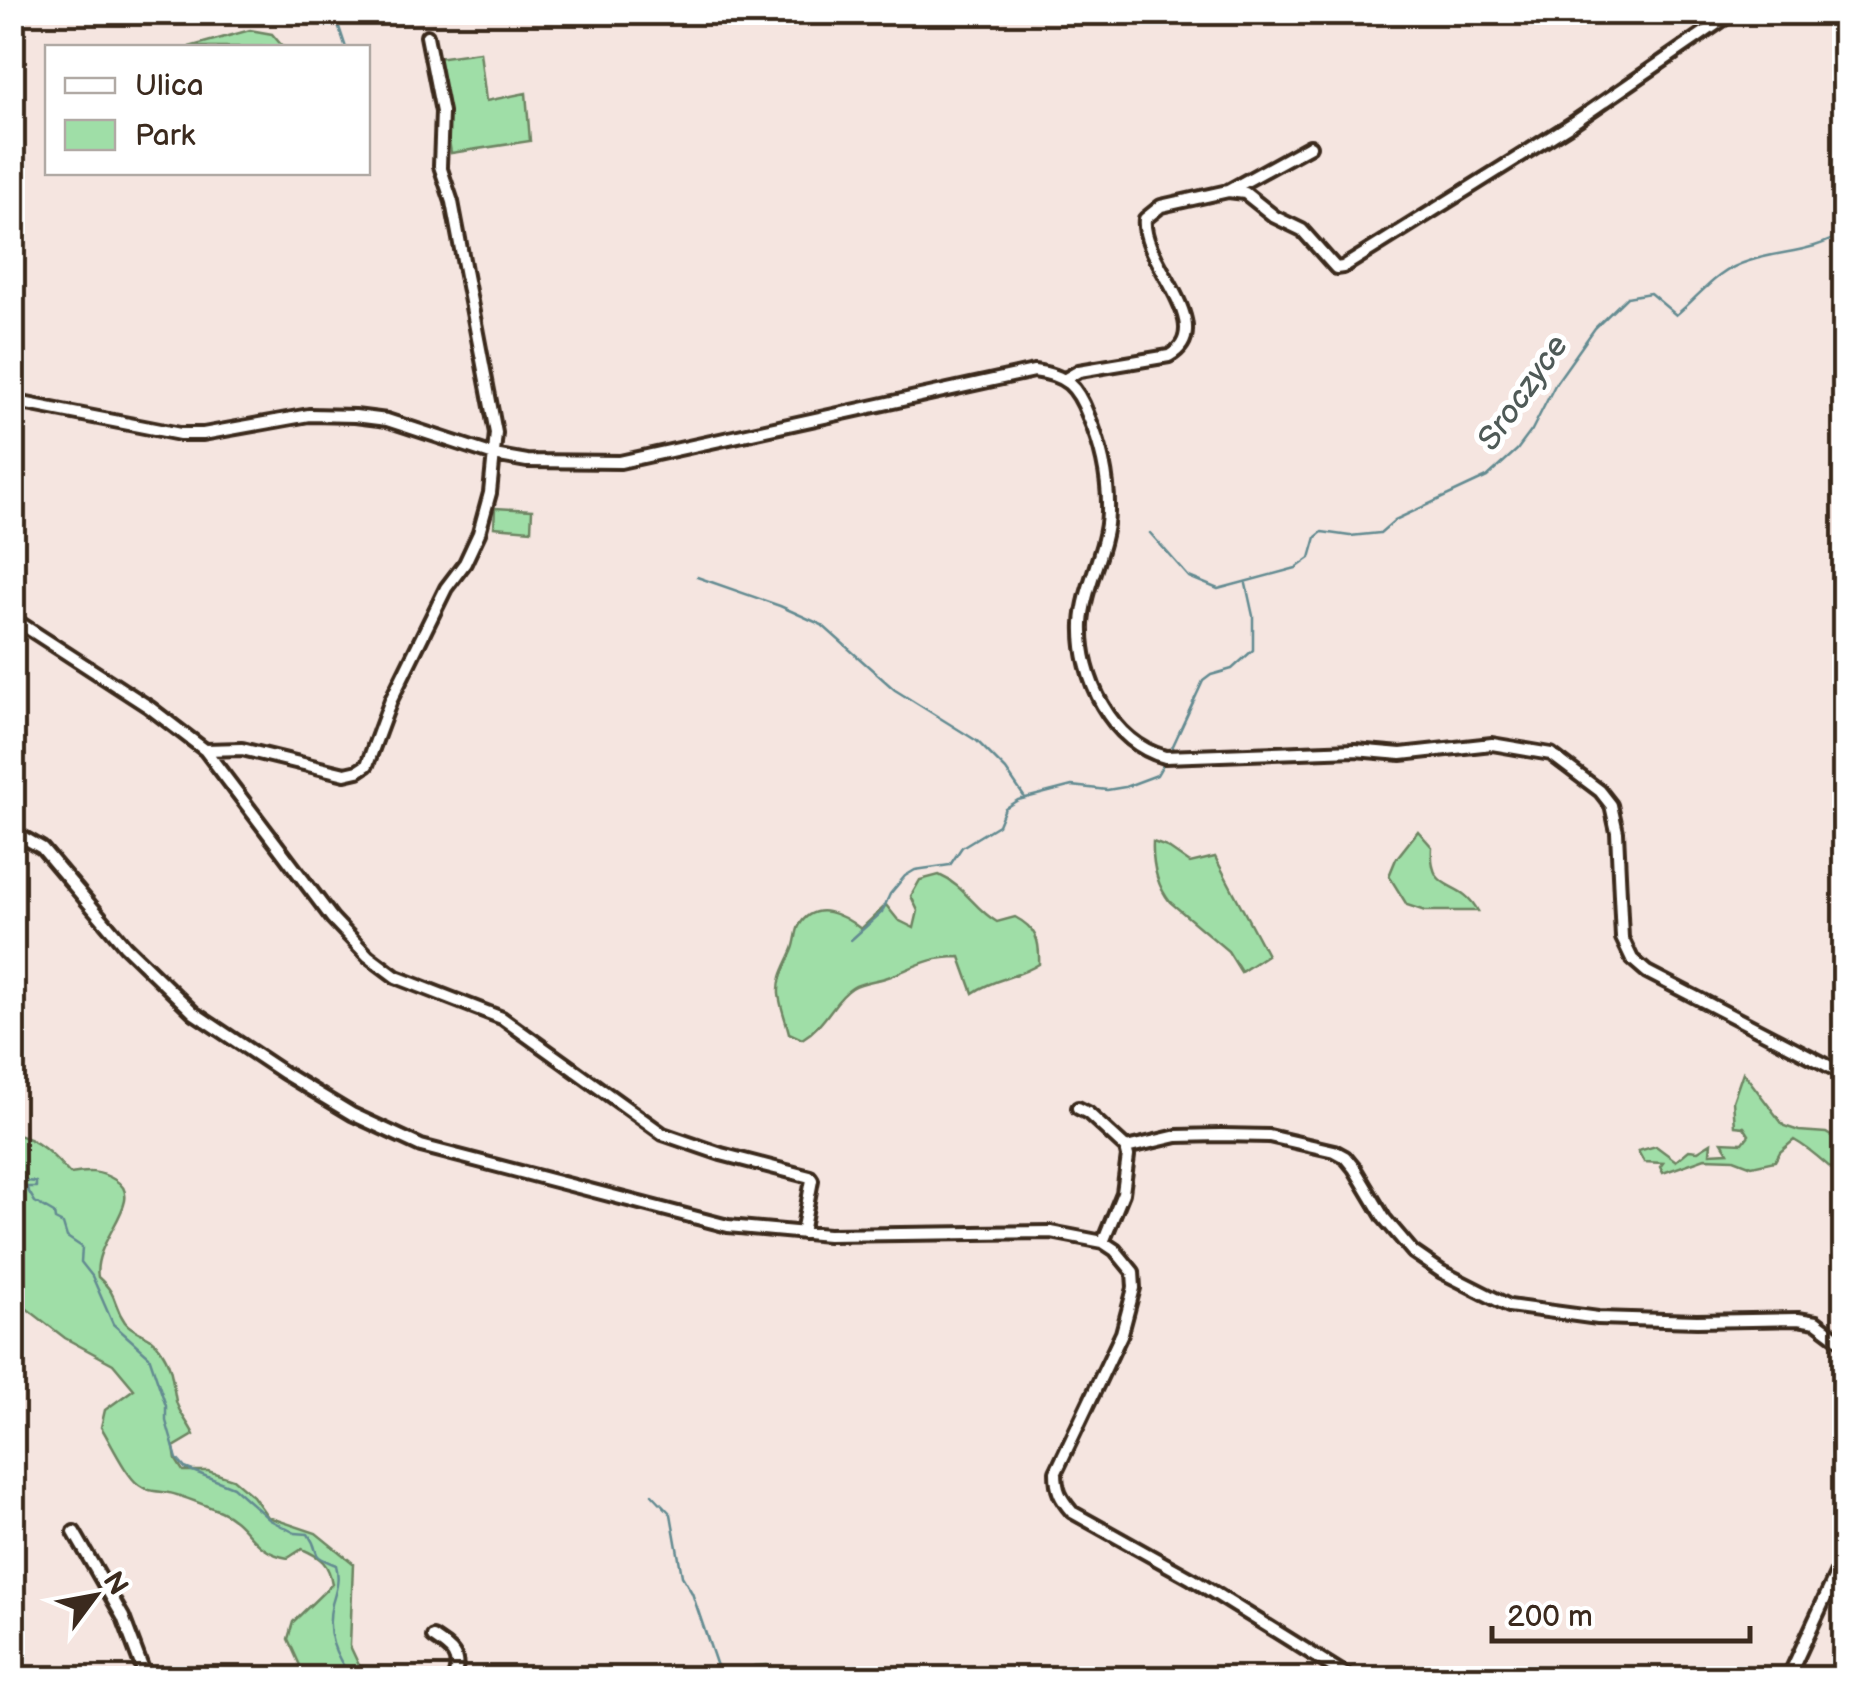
<svg xmlns="http://www.w3.org/2000/svg" width="1857" height="1691" font-family="'Balsamiq Sans',sans-serif">
	<rect width="100%" height="100%" fill="#f5e5e0"/>
	<filter id="ink" filterUnits="userSpaceOnUse"><feTurbulence type="fractalNoise" baseFrequency=".01" numOctaves="2"/><feDisplacementMap in="SourceGraphic" scale="20" xChannelSelector="R" yChannelSelector="G"/><feConvolveMatrix kernelMatrix="1 2 1 2 8 2 1 2 1" color-interpolation-filters="sRGB"/></filter>
	<g filter="url(#ink)">
		<path fill="#9fdea7" stroke="#6d8462" stroke-width="2.5" d="M250 30 272 34 283 47H189Z
			M480 52 486 101 526 93 530 141 451 153 436 58Z
			M495 508 532 510 531 530 494 527Z
			M1418 831 1432 847C1429 897 1459 876 1478 911H1425L1407 905 1389 876 1396 859Z
			M1153 842 1167 847 1190 863 1215 857 1267 955 1241 972 1228 951 1170 902C1156 884 1152 864 1153 842Z
			M939 875C965 886 974 909 997 922L1015 917C1036 928 1040 940 1039 964 1018 978 994 978 973 993L960 957C929 957 918 965 891 976 879 981 863 981 852 988 833 1000 828 1023 802 1039L789 1033C786 1020 780 1006 779 994 778 976 787 964 793 949 796 941 796 932 799 926 815 899 843 915 861 929L886 905 898 920 914 928 918 911 911 896 920 880Z
			M1743 1072 1784 1126 1799 1131 1826 1133 1844 1144V1179C1826 1165 1814 1151 1794 1140L1780 1152 1775 1161 1752 1166 1734 1159 1705 1158 1663 1173 1660 1167 1663 1163 1644 1162 1638 1151 1656 1146 1676 1161 1689 1150 1698 1151 1711 1143 1710 1153 1728 1152 1722 1142 1743 1143 1749 1135 1744 1127 1735 1126 1733 1101Z
			M12 1134C38 1138 53 1155 70 1174 87 1171 99 1170 115 1180 148 1199 91 1241 98 1277 120 1297 111 1302 125 1322 134 1334 150 1332 161 1350 173 1367 172 1382 176 1401 179 1414 189 1423 194 1435L174 1447 176 1460 183 1471H208L233 1479 253 1496 268 1517 316 1533 353 1563 350 1646 365 1678H297L302 1670 288 1639 293 1622 332 1584C329 1564 321 1557 302 1549L288 1558C251 1552 249 1523 220 1511 209 1507 178 1494 169 1493 159 1491 148 1492 139 1485 126 1476 110 1441 101 1427L105 1410 134 1389 113 1364 65 1338 13 1298Z
			M767 1665 779 1670 784 1678H727L754 1666Z"/>
		<g fill="none" stroke-linecap="round" stroke-linejoin="round">
			<path stroke="#638b91" stroke-width="2.5" d="M334 12 346 48
				M1150 533 1189 577 1218 589 1296 568 1310 558 1316 537 1322 532 1350 536 1380 533 1395 520 1487 477 1517 450 1532 430 1556 383 1595 328 1627 297 1650 293 1676 315C1700 296 1715 271 1749 261 1782 250 1814 253 1844 232
				M697 577 780 606 822 625 895 690 977 741 1006 770 1025 798
				M1171 750 1203 681 1211 675 1232 669 1253 650V616L1246 584
				M851 940 882 912 890 894 905 876 915 870 950 865 962 847 998 825 1005 808 1018 800 1072 786 1107 790 1125 787 1157 775 1165 761
				M12 1168 27 1181 36 1182V1187H26L35 1202 54 1213 55 1220 63 1224 67 1237 82 1247 81 1262 92 1276 113 1324 149 1356 166 1406V1421L177 1459 185 1468 233 1487 270 1520 295 1533 308 1534C323 1556 306 1553 336 1565 340 1580 336 1590 332 1604 325 1633 335 1656 352 1678
				M652 1494 671 1514 682 1576 692 1593 721 1678"/>
			<g stroke="#3b2a1e" stroke-width="18">
				<path id="minor" d="M1228 191 1245 193 1275 217 1302 230 1336 268 1343 267 1573 123 1734 12
					M1067 378 1079 371 1169 356C1220 327 1140 261 1145 219L1161 206 1228 191 1310 146
					M12 401 180 434H203L309 415 355 416 387 420 494 455 527 461 620 462 1034 371C1066 375 1077 386 1088 415 1101 445 1109 478 1108 512 1107 551 1084 585 1082 624 1080 678 1111 742 1165 757L1355 750 1401 754 1492 744 1551 754 1600 791 1611 805 1617 832 1622 938 1632 959 1647 972 1844 1074
					M12 618 149 707 205 750 332 918 368 956 396 977 502 1018 663 1134 721 1154 810 1177 812 1180 802 1233
					M205 750 242 749 345 774 358 771 367 765 391 700 446 588 465 563 479 533 490 493 496 433 452 202 440 166 442 112 427 36
					M12 831 42 848 125 946 194 1013 284 1073 352 1114 421 1146 728 1226 828 1235 1051 1232 1103 1242 1115 1250 1133 1272 1134 1288 1122 1333 1056 1472C1056 1490 1060 1498 1072 1512L1192 1579 1351 1678
					M1078 1108 1088 1113 1126 1148 1128 1156 1123 1193 1103 1242
					M1126 1148 1177 1136 1221 1135 1269 1136 1334 1151 1345 1157 1354 1168 1384 1218 1413 1252 1442 1272 1509 1306 1598 1318 1697 1321 1798 1319 1816 1322 1844 1343
					M74 1532 123 1617 146 1678
					M433 1637C451 1649 462 1656 454 1678
					M1788 1678 1844 1557"/>
			</g>
			<use href="#minor" stroke="#fff" stroke-width="10"/>
		</g>
	</g>
	<g text-anchor="middle" stroke-width="10" stroke-linejoin="round" paint-order="stroke">
		<g font-size="32" font-style="italic" fill="#4f5a57" stroke="#fff">
			<text transform="translate(1522 392) rotate(-55)" y="11">Sroczyce</text>
		</g>
	</g>
	<rect width="1857" height="1691" fill="none" stroke="#fff" stroke-width="50"/>
	<rect x="25" y="25" width="1807" height="1641" fill="none" stroke="#3b2a1e" stroke-width="4" filter="url(#ink)"/>
	<rect x="45" y="45" width="325" height="130" fill="#ffffff" stroke="#b1aaa5" stroke-width="2.5"/>
	<rect x="65" y="78" width="50" height="15" fill="#ffffff" stroke="#b1aaa5" stroke-width="2.5"/>
	<text x="135" y="95" font-size="30" fill="#3b2a1e">Ulica</text>
	<rect x="65" y="120" width="50" height="30" fill="#9fdea7" stroke="#b1aaa5" stroke-width="2.5"/>
	<text x="135" y="145" font-size="30" fill="#3b2a1e">Park</text>
	<g transform="translate(95 1596) rotate(58)" stroke="#ffffff" stroke-width="8" paint-order="stroke">
	<path d="M0-8L18 38L0 25L-18 38Z" fill="#3b2a1e"/>
	<text y="-15" font-size="28" font-weight="bold" text-anchor="middle" fill="#3b2a1e">N</text>
	</g>
	<path d="M1492 1626v15h258v-15" fill="none" stroke="#3b2a1e" stroke-width="5"/>
	<text x="1507" y="1626" font-size="30" fill="#3b2a1e" stroke="#ffffff" stroke-width="8" paint-order="stroke">200 m</text>
</svg>
